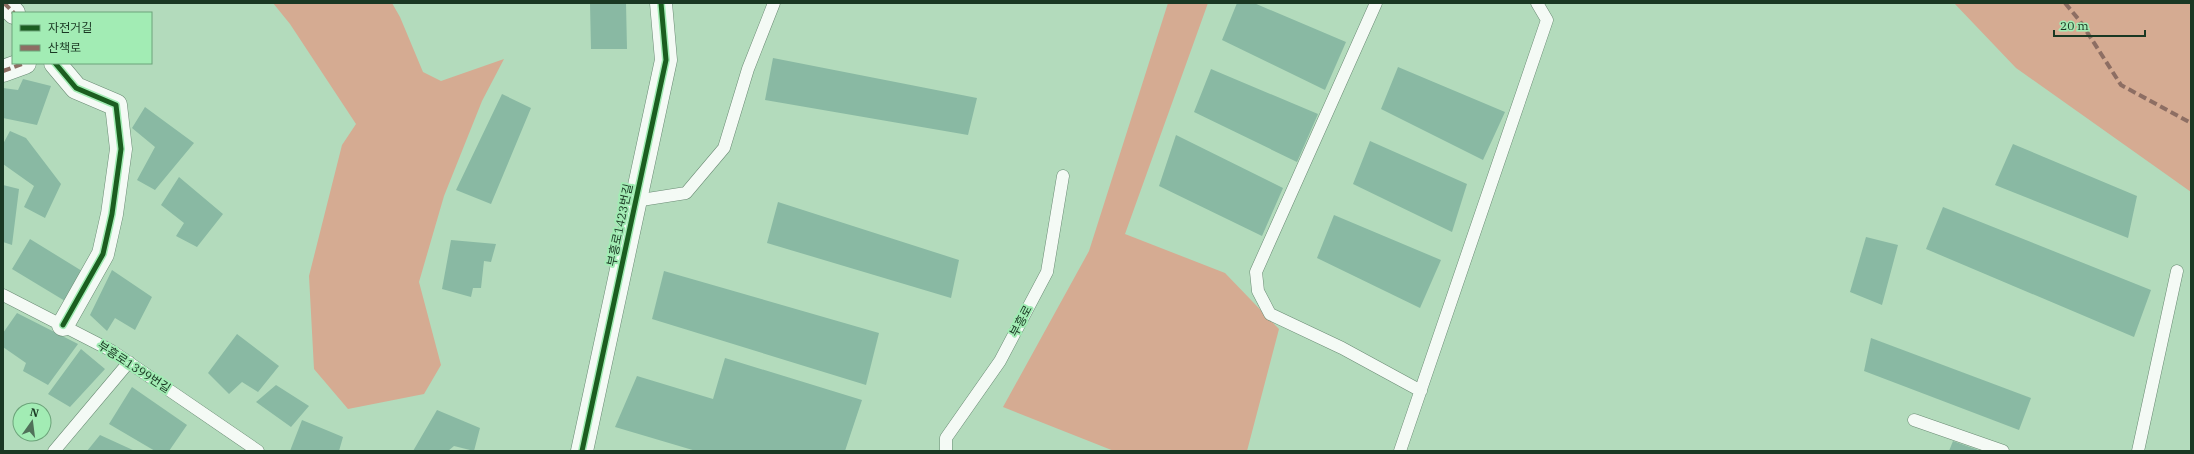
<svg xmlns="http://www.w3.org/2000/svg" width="2194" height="454" font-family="'IBM Plex Serif','Noto Sans KR',serif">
	<rect width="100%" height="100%" fill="#b3dbbc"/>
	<path fill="#d5ab92" d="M273 3H392L400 17 423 72 441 81 504 59 482 101 444 196 419 282 441 365 424 394 348 409 314 369 309 276 342 145 356 124 290 24Z
		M1168 3H1208L1125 234 1225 273 1279 329 1247 451H1114L1003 407 1089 251Z
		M1954 3H2191V192L2016 68Z"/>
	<path fill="#89b9a3" d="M590 3H626L627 49H591Z
		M1237 3H1254L1346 42 1325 90 1222 40Z
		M773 58 977 98 968 135 765 100Z
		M1398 67 1505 112 1483 160 1381 109Z
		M1211 69 1318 114 1297 162 1194 112Z
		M23 79 51 86 37 125 3 118V88L18 90Z
		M502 94 531 108 491 204 456 190Z
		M145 107 194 143 155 190 137 180 155 147 132 128Z
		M10 131 26 138 61 184 45 218 24 207 34 186 3 164V144Z
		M1176 135 1283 188 1262 236 1159 186Z
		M1370 141 1467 184 1452 232 1353 184Z
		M2013 144 2137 196 2128 238 1995 185Z
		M179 177 223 214 197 247 176 236 184 223 161 205Z
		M3 185 19 189 12 245 3 242Z
		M778 202 959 260 951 298 767 243Z
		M1943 207 2151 290 2134 337 1926 249Z
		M1334 215 1441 260 1420 308 1317 258Z
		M1866 237 1898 245 1882 305 1850 292Z
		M30 239 82 271 65 301 12 269Z
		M451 240 496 244 491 262 484 261 481 288H473L471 297 442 289Z
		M112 270 152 297 135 330 115 318 107 331 90 315Z
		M664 271 879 333 866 385 652 319Z
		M17 313 78 344 48 385 23 371 26 363 3 347V333Z
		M237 334 279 366 258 392 242 382 229 394 208 373Z
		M1871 338 2031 398 2019 430 1864 371Z
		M81 349 105 369 70 407 48 394Z
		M725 358 862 400 845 451H696L615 427 637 376 713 399Z
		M276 385 309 406 291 427 256 402Z
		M132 387 187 425 169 451H155L109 424Z
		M437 410 480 428 474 451 454 446 448 451H413Z
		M302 420 343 437 339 451H290Z
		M100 435 135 451H87Z
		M1953 441 1981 451H1949Z"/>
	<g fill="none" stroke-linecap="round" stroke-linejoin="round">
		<g stroke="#6a8b74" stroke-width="13">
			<path id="lane" d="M1376 3 1256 272 1258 291 1270 314 1342 348 1421 391
				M635 201 686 193 724 148 748 69 774 3
				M3 295 112 351 258 451
				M1914 420 2003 451
				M54 451 129 362
				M946 451V438L1000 361 1047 272 1063 176
				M1400 451 1547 20 1537 3
				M2138 451 2177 271"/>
		</g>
		<g stroke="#6a8b74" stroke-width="23">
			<path id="street" d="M4 3 14 13
				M55 63 76 88 116 105 121 149 112 214 103 254 63 325
				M3 71 25 63
				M582 451 666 60 661 3"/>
		</g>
		<use href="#lane" stroke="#f4faf5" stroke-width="12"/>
		<use href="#street" stroke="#f4faf5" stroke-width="22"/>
		<path stroke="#8d6e63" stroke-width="4" stroke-dasharray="8 4" stroke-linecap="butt" d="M4 3 14 13
			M2065 3 2080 21 2121 85 2191 123
			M3 71 25 63"/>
		<g stroke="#a2ecb4" stroke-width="8">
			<path id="cycleway" d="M55 63 76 88 116 105 121 149 112 214 103 254 63 325
				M582 451 666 60 661 3"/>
		</g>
		<use href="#cycleway" stroke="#1b5e20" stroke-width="5"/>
	</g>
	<g text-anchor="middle" stroke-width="4" stroke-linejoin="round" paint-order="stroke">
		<g font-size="12" fill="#1a3823" stroke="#a2ecb4">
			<text transform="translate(620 225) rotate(-78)" y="4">부흥로1423번길</text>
			<text transform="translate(1021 321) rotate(-62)" y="4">부흥로</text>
			<text transform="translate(134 367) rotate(33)" y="4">부흥로1399번길</text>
		</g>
	</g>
	<rect width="2194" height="454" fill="none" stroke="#1a3823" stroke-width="8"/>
	<rect x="12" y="12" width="140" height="52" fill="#a2ecb4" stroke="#6ca47a"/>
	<rect x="20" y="25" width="20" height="6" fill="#1b5e20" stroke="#6ca47a"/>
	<text x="48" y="32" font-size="12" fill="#1a3823">자전거길</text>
	<rect x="20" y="45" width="20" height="6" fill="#8d6e63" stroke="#6ca47a"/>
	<text x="48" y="52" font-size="12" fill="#1a3823">산책로</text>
	<g transform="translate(32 422) rotate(14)"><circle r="19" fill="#a2ecb4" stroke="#6ca47a"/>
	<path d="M0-3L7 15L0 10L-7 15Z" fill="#507159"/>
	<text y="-6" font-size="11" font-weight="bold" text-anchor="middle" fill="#1a3823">N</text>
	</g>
	<path d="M2054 30v6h91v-6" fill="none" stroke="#1a3823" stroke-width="2"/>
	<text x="2060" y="30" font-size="12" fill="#1a3823" stroke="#a2ecb4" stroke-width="3" paint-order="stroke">20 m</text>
</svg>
